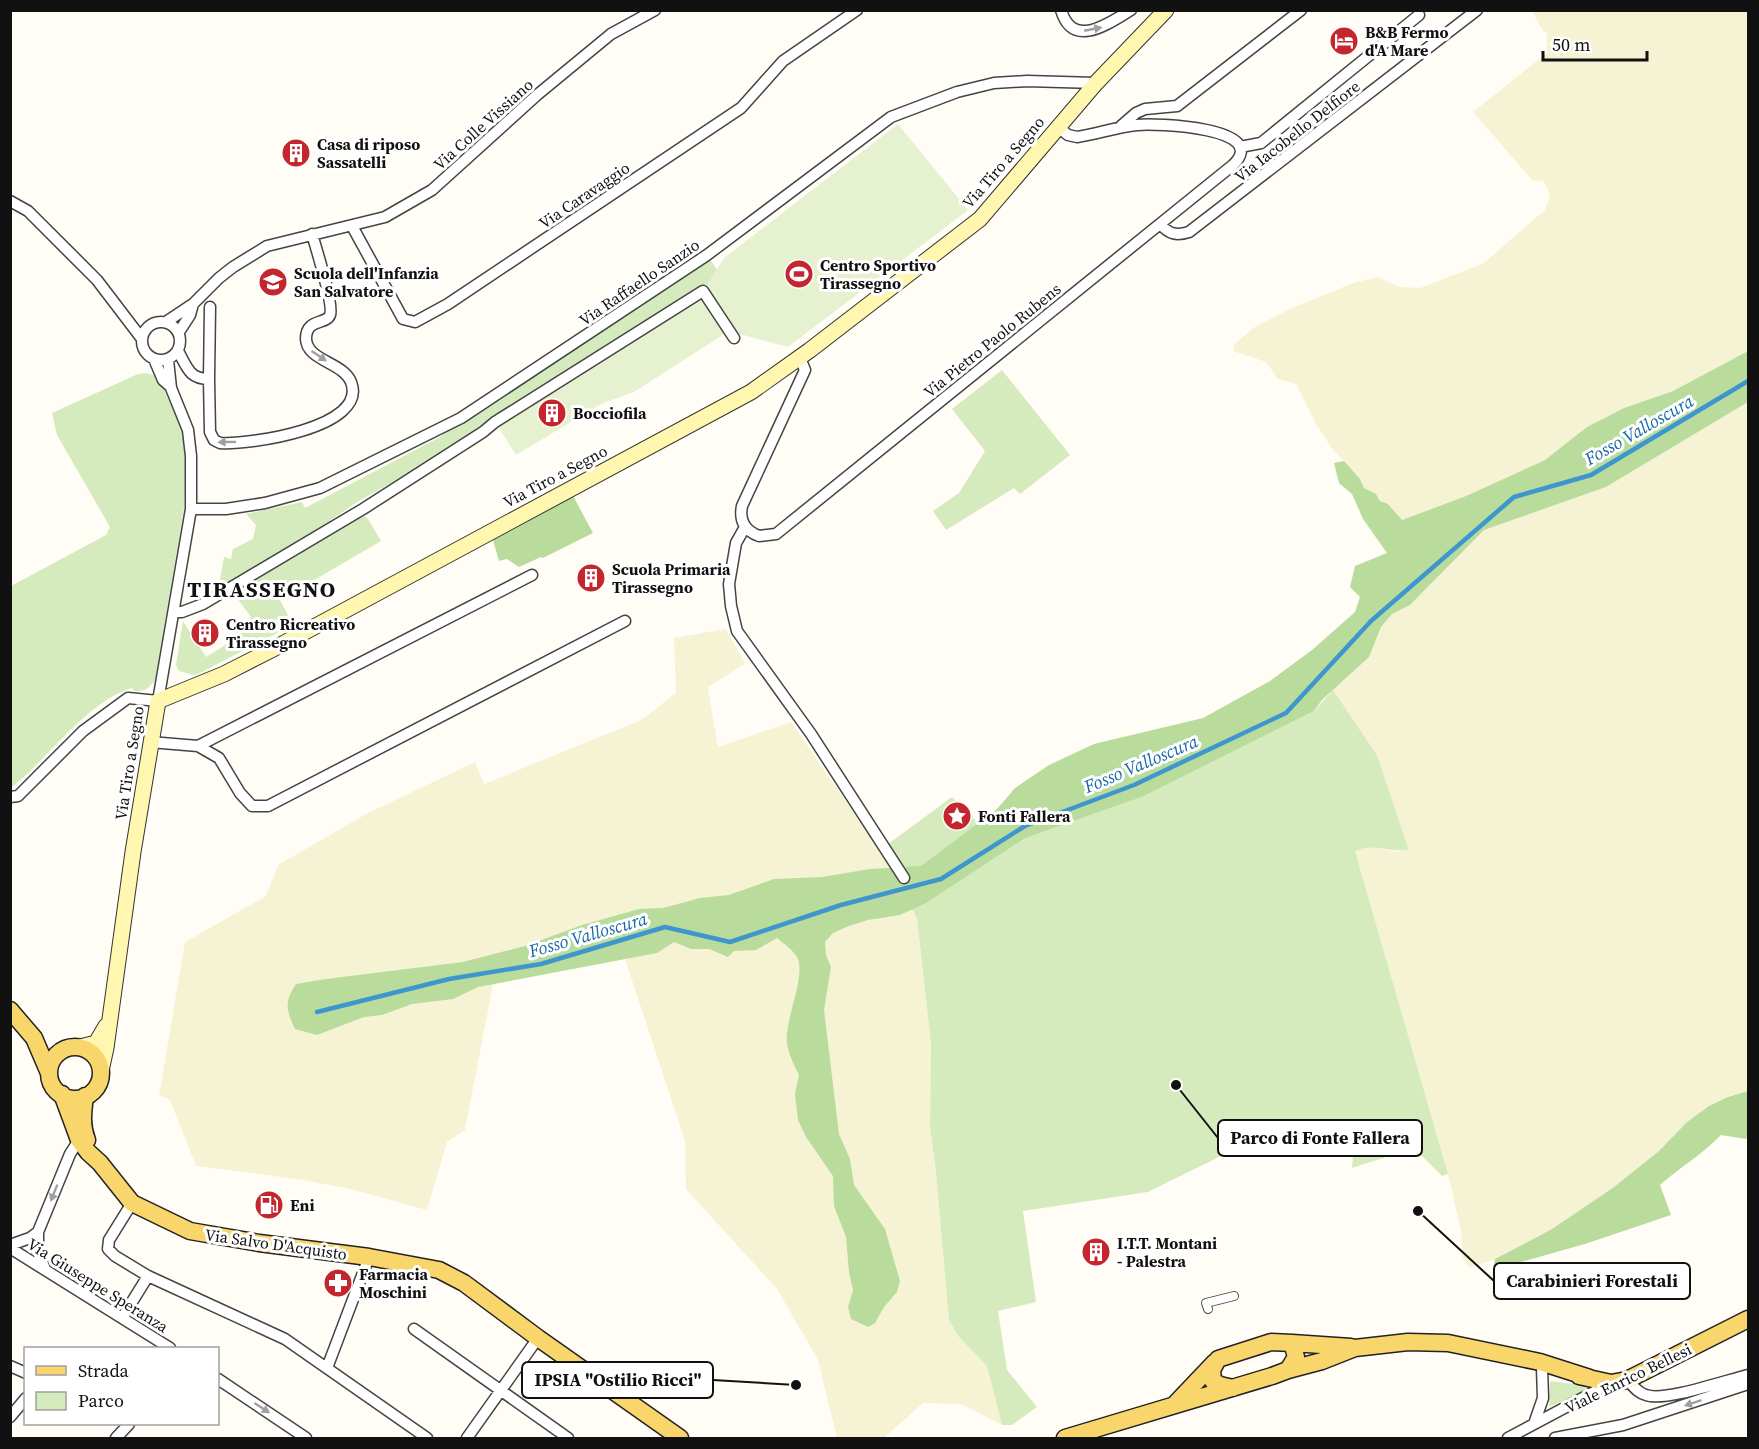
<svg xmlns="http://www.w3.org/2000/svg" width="1759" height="1449" font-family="'Source Serif 4',serif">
	<rect width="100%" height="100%" fill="#fffdf5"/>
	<path fill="#f6f3d4" d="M1532 11H1748V351L1673 391 1624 408 1587 427 1545 460 1466 496 1402 520 1388 504 1380 501 1376 494 1364 488 1360 479 1331 447 1316 424 1296 384 1278 379 1266 362 1233 351 1235 344 1253 328 1290 309 1353 283 1378 277 1399 287 1420 288 1484 263 1545 210 1550 195 1544 182 1532 180 1473 112 1547 53V33L1543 31Z
		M1748 402V1091L1728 1097 1709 1106 1687 1122 1659 1151 1614 1187 1552 1229 1495 1259 1469 1268 1462 1257 1461 1231 1448 1174 1355 851 1363 847H1374L1396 852 1409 850 1377 755 1333 690 1369 657 1381 627 1392 614 1410 605 1484 530 1606 487Z
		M726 629 745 664 708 687 718 747 791 722 901 881 917 919 931 1043 930 1127 936 1173 949 1320 959 1337 987 1366 1002 1425 961 1404 923 1403 884 1438H837L818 1360 777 1289 686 1189 685 1141 625 959 493 984 465 1130 447 1142 427 1210 350 1189 303 1180 196 1166 170 1100 159 1095 185 942 266 896 278 865 366 814 475 762 484 784 641 720 676 693 674 638Z"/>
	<path fill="#d5ebbd" d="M707 255 720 274 703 291 483 432 357 502 286 551 218 590 224 557 231 559 233 549 253 539 256 525 246 514 302 502 305 508 440 437 461 418Z
		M1002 370 1070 455 1020 494 1014 488 946 530 933 511 959 493 985 451 952 409Z
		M145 373 158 376 182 430 185 457 184 508 155 680C149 688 145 692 134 691L132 688C87 701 47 760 11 788V586L106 535 110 527 57 435 52 413 138 374Z
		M363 515 368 519 381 541 280 600 293 625 198 674 193 675 179 671 176 665 183 621 206 657 227 644 251 617 232 591Z
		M1333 690 1377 755 1409 850C1390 853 1373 842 1355 851L1448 1174 1442 1176 1414 1148 1352 1168 1353 1157 1235 1149 1148 1192 1023 1211 1036 1302 998 1311 1007 1370 1037 1407 1012 1425H1002L987 1366 959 1337 949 1320 936 1173 930 1127 931 1043 917 919 884 847 952 797 978 823 997 809 1045 831 1142 797 1314 711Z
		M1550 1381 1596 1387 1549 1407Z"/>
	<path fill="#b9dc9c" d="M1748 351V402L1606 487 1484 530 1410 605 1392 614 1381 627 1369 657 1322 700 1314 711 1142 797 1025 838 926 903 900 915 868 920 849 926 833 933 825 942 826 955 831 967 824 1010 839 1134 850 1159 854 1185 885 1229 900 1281 897 1292 884 1307 875 1323 868 1327 851 1319 848 1307 853 1290 849 1272 846 1237 834 1206 833 1176 806 1137 798 1120 795 1094 799 1075C794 1065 789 1055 787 1044 784 1020 807 975 797 957 793 950 784 944 777 938L756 950 734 951 728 957 709 949H691L674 942 657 953 478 987 453 999 412 1004 382 1015 364 1017 317 1035 295 1029C286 1010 284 1002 296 984L326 979 463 962 525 946 582 925 639 909 663 908 700 898 729 895 774 879 822 877 870 869 921 866 997 809 1015 788 1049 765 1094 744 1203 718 1270 681 1312 650 1355 612 1360 597 1350 587 1355 566 1387 553 1363 519 1352 494 1339 483 1334 463 1344 461 1360 479 1364 488 1376 494 1380 501 1388 504 1402 520 1466 496 1545 460 1587 427 1624 408 1673 391Z
		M572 494 593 533 543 558 541 557 519 567 507 559 499 561 492 537Z
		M1748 1091V1136L1746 1139 1721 1135C1703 1154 1680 1167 1660 1185L1671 1215 1588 1243 1493 1270 1495 1259 1552 1229 1614 1187 1659 1151 1687 1122 1709 1106 1728 1097Z"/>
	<path fill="#e6f2cf" d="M898 124 968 210 788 347 729 331 634 392 601 404 516 455 495 422 703 291 724 258Z"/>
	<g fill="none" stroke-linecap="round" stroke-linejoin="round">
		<path stroke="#3f96cf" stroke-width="4.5" d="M317 1012 449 979 541 964 665 927 730 942 841 905 941 879 1025 826 1134 785 1286 713 1371 621 1514 497 1591 475 1748 381"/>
		<g stroke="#444" stroke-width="10">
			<path id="pedestrian" d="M1208 1309 1206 1303 1234 1296"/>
		</g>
		<g stroke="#444" stroke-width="13">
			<path id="minor" d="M1061 10C1073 50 1109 23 1131 10
				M1121 126 1136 113 1145 109 1177 106 1301 10
				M1240 147 1261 143 1419 15
				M10 201 28 211 97 280 142 339
				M1160 224C1169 234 1176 236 1189 232L1477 10
				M352 226 403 319 415 322 448 304 741 108 783 61 857 10
				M142 341a19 19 0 1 1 38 0a19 19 0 1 1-38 0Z
				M166 322 193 304 219 278 233 267 267 246 385 217 432 190 537 95 611 34 655 10
				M179 332 190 315 193 304
				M178 351C187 367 189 379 209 379L210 432 214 440 220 443C248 445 369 428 351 382 343 362 307 361 306 339 306 318 326 325 330 315 334 305 316 248 312 234
				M800 358 805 370 742 506C739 521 745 531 759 536L776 534 1233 165C1272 127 1154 123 1137 125 1117 127 1097 134 1077 137L1068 135 1058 127
				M154 359 163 380 171 387
				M209 379 210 307
				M191 509H226L265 503 320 488 461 418 707 255 891 117 957 92 994 83 1027 81 1096 83
				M745 527 736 543 729 584 731 606 737 631 811 734 904 878
				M174 612H182L203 604 363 509 483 432 495 422 703 291 734 338
				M150 742 198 746 219 758 240 793 252 806H268L625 621
				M198 746 532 575
				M10 797 18 796 83 731 128 698 158 701 191 509V456L188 430 171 388 168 360
				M132 1203 109 1240 108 1249 115 1256 148 1276 285 1339 427 1438
				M38 1232V1252L45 1269
				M10 1245 30 1238 38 1232 70 1154 79 1140
				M10 1248 170 1348
				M122 1318 148 1276
				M414 1329 568 1438
				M10 1366 26 1373
				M327 1368 369 1257
				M218 1379 306 1438
				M1627 1380C1633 1386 1638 1393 1646 1395 1664 1402 1727 1380 1748 1375
				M10 1417 26 1398
				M1534 1424 1543 1398 1542 1368
				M116 1438 129 1424
				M467 1438 538 1338
				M1508 1438 1611 1383
				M1555 1438 1623 1425 1748 1384"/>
		</g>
		<g stroke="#333" stroke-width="17">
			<path id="secondary" d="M80 1047 96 1043 106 1026
				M101 1071 106 1048 133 852 158 701 224 674 275 648 751 392 810 350 980 219 1096 83 1166 10"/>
		</g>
		<g stroke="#222" stroke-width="19">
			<path id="primary" d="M10 1010 34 1038 49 1073
				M49 1073a26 26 0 1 1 52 0a26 26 0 1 1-52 0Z
				M62 1094 79 1140 88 1152 100 1163 132 1203 190 1231 259 1243 369 1257 439 1270 464 1283 538 1338 680 1438
				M85 1096C83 1112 81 1125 87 1140
				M1292 1343 1351 1347
				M1288 1370 1322 1361 1355 1348 1408 1342 1448 1343 1540 1362 1590 1378
				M1579 1376 1611 1383 1627 1380 1748 1319
				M1176 1403 1215 1362
				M1065 1438 1272 1376 1288 1370 1296 1357 1292 1343 1271 1342 1218 1359 1212 1370 1213 1381 1220 1385 1233 1388"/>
		</g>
		<use href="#pedestrian" stroke="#fff" stroke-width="8"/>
		<use href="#minor" stroke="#fff" stroke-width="10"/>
		<use href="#secondary" stroke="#fff6b0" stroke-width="15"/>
		<use href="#primary" stroke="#f9d66b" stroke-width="16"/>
	</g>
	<defs><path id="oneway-solid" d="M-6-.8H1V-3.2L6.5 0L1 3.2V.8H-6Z" transform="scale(1.5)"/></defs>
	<g fill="#a0a0a0">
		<use href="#oneway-solid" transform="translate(1093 29) rotate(-11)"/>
		<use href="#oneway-solid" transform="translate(319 356) rotate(34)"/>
		<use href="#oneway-solid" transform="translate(227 442) rotate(179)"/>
		<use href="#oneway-solid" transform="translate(54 1193) rotate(112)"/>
		<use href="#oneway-solid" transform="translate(1693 1403) rotate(162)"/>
		<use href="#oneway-solid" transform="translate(262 1408) rotate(33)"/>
	</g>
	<defs>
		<g id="hotel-disc" transform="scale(1.5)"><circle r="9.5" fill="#c4262e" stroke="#fff"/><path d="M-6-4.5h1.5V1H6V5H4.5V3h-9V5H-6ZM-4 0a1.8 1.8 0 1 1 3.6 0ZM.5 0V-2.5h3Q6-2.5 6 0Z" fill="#fff"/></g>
		<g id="building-disc" transform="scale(1.5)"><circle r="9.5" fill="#c4262e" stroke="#fff"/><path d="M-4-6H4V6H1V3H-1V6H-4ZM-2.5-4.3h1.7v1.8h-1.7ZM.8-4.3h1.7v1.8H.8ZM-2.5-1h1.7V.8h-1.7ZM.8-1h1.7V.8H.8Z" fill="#fff"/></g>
		<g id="stadium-disc" transform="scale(1.5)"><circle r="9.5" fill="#c4262e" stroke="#fff"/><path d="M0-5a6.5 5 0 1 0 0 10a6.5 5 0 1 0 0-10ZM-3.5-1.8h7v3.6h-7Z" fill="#fff"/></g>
		<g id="school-disc" transform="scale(1.5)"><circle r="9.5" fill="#c4262e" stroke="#fff"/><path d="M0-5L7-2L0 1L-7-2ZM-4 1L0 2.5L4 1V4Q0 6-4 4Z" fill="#fff"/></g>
		<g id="sight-disc" transform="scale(1.5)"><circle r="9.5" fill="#c4262e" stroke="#fff"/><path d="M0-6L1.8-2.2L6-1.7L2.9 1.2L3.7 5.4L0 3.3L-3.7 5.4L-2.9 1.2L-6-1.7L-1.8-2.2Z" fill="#fff"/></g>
		<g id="fuel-disc" transform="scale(1.5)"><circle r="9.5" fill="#c4262e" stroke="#fff"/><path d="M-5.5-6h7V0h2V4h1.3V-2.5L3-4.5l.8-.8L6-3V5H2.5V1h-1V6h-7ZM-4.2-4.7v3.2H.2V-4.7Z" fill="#fff"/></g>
		<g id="pharmacy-disc" transform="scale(1.5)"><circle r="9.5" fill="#c4262e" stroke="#fff"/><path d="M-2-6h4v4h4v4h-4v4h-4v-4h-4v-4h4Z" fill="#fff"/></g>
	</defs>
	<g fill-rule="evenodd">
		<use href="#hotel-disc" x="1344" y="41"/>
		<use href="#building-disc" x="296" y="153"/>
		<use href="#stadium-disc" x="799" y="274"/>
		<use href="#school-disc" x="273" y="282"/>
		<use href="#building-disc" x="552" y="413"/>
		<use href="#building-disc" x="591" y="578"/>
		<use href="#building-disc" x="205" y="633"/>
		<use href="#sight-disc" x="957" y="816"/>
		<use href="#fuel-disc" x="269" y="1205"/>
		<use href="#building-disc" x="1096" y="1252"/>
		<use href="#pharmacy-disc" x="338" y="1283"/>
	</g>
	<g text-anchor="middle" stroke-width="6" stroke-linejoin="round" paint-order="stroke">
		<g font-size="16" font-weight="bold" fill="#111" stroke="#fff" text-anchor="start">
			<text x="1365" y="38">B&amp;B Fermo<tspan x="1365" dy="18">d'A Mare</tspan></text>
			<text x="317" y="150">Casa di riposo<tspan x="317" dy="18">Sassatelli</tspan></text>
			<text x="820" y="271">Centro Sportivo<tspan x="820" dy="18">Tirassegno</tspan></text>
			<text x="294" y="279">Scuola dell'Infanzia<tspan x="294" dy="18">San Salvatore</tspan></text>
			<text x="573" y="419">Bocciofila</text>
			<text x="612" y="575">Scuola Primaria<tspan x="612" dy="18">Tirassegno</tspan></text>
			<text x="226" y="630">Centro Ricreativo<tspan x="226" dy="18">Tirassegno</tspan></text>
			<text x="978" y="822">Fonti Fallera</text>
			<text x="290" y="1211">Eni</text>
			<text x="1117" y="1249">I.T.T. Montani<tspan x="1117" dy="18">- Palestra</tspan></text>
			<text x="359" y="1280">Farmacia<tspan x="359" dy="18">Moschini</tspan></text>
		</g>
		<g font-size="16" fill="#111" stroke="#fff">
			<text transform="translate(483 124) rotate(-42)" y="6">Via Colle Vissiano</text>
			<text transform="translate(1297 131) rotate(-38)" y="6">Via Iacobello Delfiore</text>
			<text transform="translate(1003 162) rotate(-49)" y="6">Via Tiro a Segno</text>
			<text transform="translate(584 195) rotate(-34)" y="6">Via Caravaggio</text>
			<text transform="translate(639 282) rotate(-34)" y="6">Via Raffaello Sanzio</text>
			<text transform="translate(992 340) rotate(-39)" y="6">Via Pietro Paolo Rubens</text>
			<text transform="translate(555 476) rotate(-28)" y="6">Via Tiro a Segno</text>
			<text transform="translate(129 763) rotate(-81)" y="6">Via Tiro a Segno</text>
			<text transform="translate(276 1244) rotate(8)" y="6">Via Salvo D'Acquisto</text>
			<text transform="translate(98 1285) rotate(32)" y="6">Via Giuseppe Speranza</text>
			<text transform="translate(1628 1378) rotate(-26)" y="6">Viale Enrico Bellesi</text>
		</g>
		<g font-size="18" font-style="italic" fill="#1768a6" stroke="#fff">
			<text transform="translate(1639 430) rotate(-30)" y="6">Fosso Valloscura</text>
			<text transform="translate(1141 764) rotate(-23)" y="6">Fosso Valloscura</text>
			<text transform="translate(588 935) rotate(-16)" y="6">Fosso Valloscura</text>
		</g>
		<g font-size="22" font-weight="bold" letter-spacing="1.5" fill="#111" stroke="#fff">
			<text x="262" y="597">TIRASSEGNO</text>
		</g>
	</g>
	<path fill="none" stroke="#111" stroke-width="2" d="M1176 1085L1218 1138M1418 1211L1494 1281M796 1385L713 1380"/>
	<g fill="#111" stroke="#fff" stroke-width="2">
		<circle cx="1176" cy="1085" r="6"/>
		<circle cx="1418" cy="1211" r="6"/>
		<circle cx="796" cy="1385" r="6"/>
	</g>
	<g fill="#fff" stroke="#111" stroke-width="2">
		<rect x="1218" y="1120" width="204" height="36" rx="6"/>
		<rect x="1494" y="1263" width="196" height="36" rx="6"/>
		<rect x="522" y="1362" width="191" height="36" rx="6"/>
	</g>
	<g font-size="18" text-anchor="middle" font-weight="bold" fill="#111">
		<text x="1320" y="1144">Parco di Fonte Fallera</text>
		<text x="1592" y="1287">Carabinieri Forestali</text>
		<text x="618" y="1386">IPSIA "Ostilio Ricci"</text>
	</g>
	<rect width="1759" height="1449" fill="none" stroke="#111111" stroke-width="24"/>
	<rect x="24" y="1347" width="195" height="78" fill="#ffffff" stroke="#a0a0a0" stroke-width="1.5"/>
	<rect x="36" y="1366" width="30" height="9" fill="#f9d66b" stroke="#a0a0a0" stroke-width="1.5"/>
	<text x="78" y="1377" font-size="18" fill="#111111">Strada</text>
	<rect x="36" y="1392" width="30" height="18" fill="#d5ebbd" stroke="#a0a0a0" stroke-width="1.5"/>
	<text x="78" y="1407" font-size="18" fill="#111111">Parco</text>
	<path d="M1543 51v9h104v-9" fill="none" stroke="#111111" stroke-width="3"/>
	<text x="1552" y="51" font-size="18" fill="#111111" stroke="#ffffff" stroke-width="4.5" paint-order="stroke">50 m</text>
</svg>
